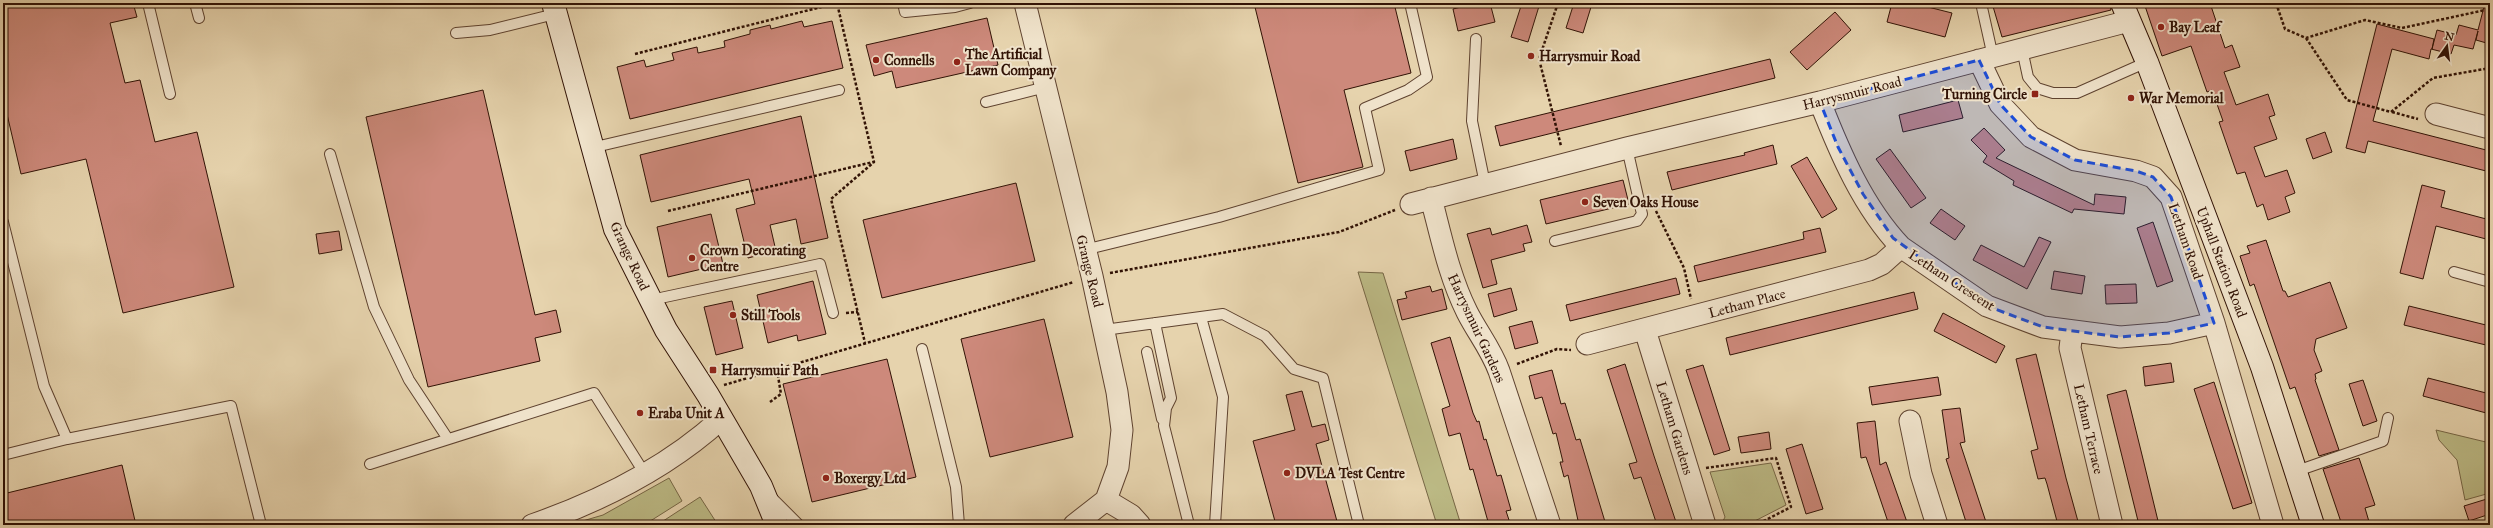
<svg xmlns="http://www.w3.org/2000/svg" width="2493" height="528" font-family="'IM FELL Great Primer',serif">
	<rect width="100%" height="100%" fill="#e6d3ad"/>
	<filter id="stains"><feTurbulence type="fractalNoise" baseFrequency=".005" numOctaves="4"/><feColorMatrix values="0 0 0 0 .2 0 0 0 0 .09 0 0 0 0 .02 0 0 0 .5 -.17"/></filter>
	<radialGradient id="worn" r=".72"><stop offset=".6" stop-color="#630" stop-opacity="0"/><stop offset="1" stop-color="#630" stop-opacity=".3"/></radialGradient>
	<path fill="#bcba85" stroke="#766645" d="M1358 272 1383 273 1461 525H1437Z
		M2436 430 2490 443V493L2465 500 2457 460 2439 440Z
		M1771 463 1786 505 1747 525H1721L1725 517 1710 472Z
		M669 478 682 501 644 525H569L603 515Z
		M700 497 718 525H657Z"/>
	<path fill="#cd897b" stroke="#311205" d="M3 3H133L137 17 110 23 125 83 140 80 155 142 197 132 234 287 123 313 86 159 21 174 3 97Z
		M1254 3H1394L1411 73 1344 90 1363 167 1298 183Z
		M1477 3H1490L1495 22 1458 31 1453 9Z
		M1522 3H1540L1528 42 1511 37Z
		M1574 3 1591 7 1583 33 1566 28Z
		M1892 3H1912L1952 13 1945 37 1887 22Z
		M1992 3H2110L2111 10 2002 37Z
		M2144 3H2210L2225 48 2232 45 2240 67 2224 72 2236 105 2268 94 2275 115 2269 117 2277 139 2254 147 2265 177 2287 170 2295 193 2285 197 2290 212 2268 220 2263 204 2257 207 2245 172 2237 174 2219 122 2223 121 2212 90 2207 92 2191 46 2162 56Z
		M2485 3 2490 4V44L2476 40 2478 31 2473 49 2454 45 2451 54 2431 49 2429 59 2392 49 2373 121 2490 151V172L2368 141 2365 153 2346 148 2377 24 2434 39 2432 49 2437 30 2456 35 2459 25 2478 30Z
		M1835 12 1851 30 1807 70 1790 52Z
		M987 18 998 65 896 88 892 71 874 76 866 45Z
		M802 21 804 27 832 21 843 68 630 119 617 67 644 60 646 67 674 60 672 53 697 47 698 53 725 47 724 41 750 34V30L770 25 771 29Z
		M1770 59 1775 78 1500 146 1495 126Z
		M483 90 535 315 556 310 561 332 535 338 540 361 428 387 366 117Z
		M1958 100 1963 118 1903 132 1899 115Z
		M801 116 828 238 801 244 796 219 770 225 776 251 748 258 736 209 755 204 749 179 651 202 640 155Z
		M1984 128 2005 150 1996 158 2094 205 2095 194 2126 197 2124 214 2074 209 2072 213 2013 185 2014 181 1983 162 1987 156 1971 140Z
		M2325 132 2332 152 2313 159 2306 139Z
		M1453 139 1457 159 1410 171 1405 151Z
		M1773 145 1777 164 1672 190 1667 172 1745 155 1744 153Z
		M1890 149 1926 198 1911 208 1876 159Z
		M1807 157 1837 209 1822 218 1791 166Z
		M1623 180 1629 204 1546 224 1540 200Z
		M1016 183 1035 261 882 298 863 220Z
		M2422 185 2445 191 2441 207 2490 220V240L2436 226 2423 279 2400 273Z
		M1941 209 1965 226 1955 240 1930 223Z
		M711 214 723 264 668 277 657 227Z
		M2153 222 2173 281 2157 287 2137 228Z
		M1527 225 1532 242 1523 244 1525 251 1491 260 1497 284 1483 288 1467 234 1490 228 1492 235Z
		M1820 228 1826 252 1698 282 1694 266 1804 239 1803 232Z
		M339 231 342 250 319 254 316 234Z
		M2039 237 2051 242 2027 289 1973 260 1981 245 2024 267Z
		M2266 240 2283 291H2285L2288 297 2330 282 2347 328 2316 339 2314 350 2322 371 2315 374 2316 379 2315 380 2339 450 2319 456 2295 387 2290 389 2254 284 2250 286 2240 256 2250 253 2247 246Z
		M2054 271 2085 276 2082 294 2051 289Z
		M1676 278 1680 294 1570 321 1566 305Z
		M813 281 826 334 798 341 797 335 768 343 757 295Z
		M2136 284 2137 303 2106 304 2105 285Z
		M1430 286 1432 292 1442 289 1447 309 1402 320 1397 300 1407 298 1405 292Z
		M1511 288 1517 310 1494 317 1488 294Z
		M1914 292 1918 309 1730 355 1726 338Z
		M732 301 743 348 716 355 704 307Z
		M2409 306 2490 326V346L2404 325Z
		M1943 313 2005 346 1996 363 1934 331Z
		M1044 319 1073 437 990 457 961 339Z
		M1532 321 1538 343 1515 349 1509 327Z
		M1450 337 1473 413 1477 422 1479 421 1484 440 1486 439 1497 476 1501 475 1511 510 1506 511 1510 523 1489 525 1473 469 1470 470 1460 433 1449 436 1442 409 1450 406 1431 343Z
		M2036 354 2066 478 2079 525H2058L2047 484 2045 478 2038 479 2031 451 2038 449 2016 359Z
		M887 359 916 477 812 502 783 384Z
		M2171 363 2174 382 2145 386 2143 367Z
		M1625 364 1654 456 1677 525H1657L1641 477 1634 479 1629 464 1637 462 1607 370Z
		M1703 365 1730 450 1714 455 1686 370Z
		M1552 370 1561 404 1565 403 1576 440 1580 439 1606 525H1579L1568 475 1564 477 1560 462H1563L1556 433 1553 434 1542 397 1535 399 1529 376Z
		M1938 377 1941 395 1872 405 1869 387Z
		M2428 378 2490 394V414L2423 396Z
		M2363 380 2377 421 2363 426 2349 384Z
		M2214 382 2252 503 2233 509 2194 389Z
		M2126 390 2143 459 2159 525H2139L2113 420 2107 395Z
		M1302 391 1312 427 1325 424 1329 440 1316 444 1338 525H1276L1253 441 1295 430 1286 395Z
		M1960 408 1965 442 1960 443 1987 525H1967L1946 459 1949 458 1942 410Z
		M1875 421 1880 465 1886 462 1908 525H1889L1866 457 1861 458 1857 423Z
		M1769 432 1771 449 1741 453 1738 437Z
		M1802 444 1823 509 1806 514 1786 449Z
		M2359 458 2375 505 2365 508 2370 525H2342L2323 469Z
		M122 465 136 525H3V494Z
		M2490 498V514L2469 521 2464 506Z"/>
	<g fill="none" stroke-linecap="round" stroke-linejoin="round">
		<g stroke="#5e422f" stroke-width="12">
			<path id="lane" d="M148 3 170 94
				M195 3 199 18
				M903 3 905 12 955 7 970 3
				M1981 3 1993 57
				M456 33 490 30 555 14
				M1476 39 1472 121 1485 184
				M2022 49 2028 77 2037 88 2053 93H2077L2147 62
				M986 102 1046 87
				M591 148 839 90
				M330 154 374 307 409 380 448 439
				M3 222 44 386 67 439 231 406 261 525
				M1555 241 1637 221 1642 214 1627 148
				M1084 250 1219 217 1379 170 1365 108 1408 90 1427 77 1410 3
				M2454 272 2490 282
				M651 300 820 264 833 313
				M1201 317 1223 397 1215 525
				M1155 323 1171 398 1166 408 1164 426 1189 525
				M1104 330 1223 314 1265 336 1294 369 1323 378 1359 525
				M922 349 956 487 959 525
				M1147 352 1162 419
				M3 455 67 439
				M370 464 594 393 645 474
				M2297 471 2383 441 2388 418
				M772 498 799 525"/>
		</g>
		<g stroke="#5e422f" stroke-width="23">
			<path id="street" d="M1025 3 1092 276 1117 392 1122 430 1118 467 1106 500 1074 525
				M1979 60 2000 104 2031 137 2075 160 2136 171 2153 177 2171 197 2214 323 2273 525
				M1820 102C1840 153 1863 207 1901 247L1987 306 2043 327 2120 337 2169 333 2214 323
				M2436 114 2490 128
				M1431 198C1441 236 1449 276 1467 312 1477 332 1491 349 1499 371L1550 525
				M1411 204 1627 148 1820 102 2129 21
				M1645 330 1705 525
				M2072 332 2070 348 2112 525
				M1587 344 1869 270 1882 264 1901 247
				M1910 421 1921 474 1937 525
				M1106 500 1131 515 1140 525
				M532 525C601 501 666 469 721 419"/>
		</g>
		<g stroke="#311205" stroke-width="24">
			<path id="secondary" d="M553 3 615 229 666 330 708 395 761 486 777 525
				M2122 3 2147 62 2262 367 2313 525"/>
		</g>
		<path stroke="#311205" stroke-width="2.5" stroke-dasharray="3 2" stroke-linecap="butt" d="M1558 3 1539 59 1561 146
			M2276 3 2285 29 2306 38 2365 20 2402 28 2490 9
			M2306 38 2347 100 2391 112 2433 78 2490 68
			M635 54 837 3 874 162 831 199 865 343
			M2392 112 2418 119
			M668 211 873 162
			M1656 211 1684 268 1691 299
			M1110 273 1339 232 1395 210
			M846 313 858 312
			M1517 364 1557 349 1571 350
			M724 385 1074 282
			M770 402 781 394 777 370
			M1706 468 1776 458 1791 507 1756 525
			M811 521 818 525"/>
		<use href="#lane" stroke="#efe2ca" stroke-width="10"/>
		<use href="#street" stroke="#efe2ca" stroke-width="21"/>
		<use href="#secondary" stroke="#efe2ca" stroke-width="22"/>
	</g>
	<path fill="#1d4ed8" fill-opacity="0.2" stroke="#1d4ed8" stroke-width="3" stroke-dasharray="8 5" stroke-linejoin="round" d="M1979 60 2000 104 2031 137 2075 160 2136 171 2153 177 2171 197 2214 323 2169 333 2120 337 2043 327 1987 306 1893 238 1863 194 1838 147 1820 102Z"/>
	<g fill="#8f2418" stroke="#efe2ca" stroke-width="1.5">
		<circle cx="2161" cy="27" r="4"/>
		<circle cx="1531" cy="56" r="4"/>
		<circle cx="876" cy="60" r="4"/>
		<circle cx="957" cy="62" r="4"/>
		<rect x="2031" y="90" width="8" height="8" rx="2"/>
		<circle cx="2131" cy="98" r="4"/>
		<circle cx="1585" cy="202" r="4"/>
		<circle cx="692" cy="258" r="4"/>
		<circle cx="733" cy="315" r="4"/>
		<rect x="709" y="366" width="8" height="8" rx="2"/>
		<circle cx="640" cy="413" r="4"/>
		<circle cx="1287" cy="473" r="4"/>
		<circle cx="826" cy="478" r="4"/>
	</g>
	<g text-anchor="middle" stroke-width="4" stroke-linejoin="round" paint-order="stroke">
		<g font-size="14" font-weight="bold" fill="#311205" stroke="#efe2ca" text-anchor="start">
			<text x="2169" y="32">Bay Leaf</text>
			<text x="965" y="59">The Artificial<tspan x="965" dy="16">Lawn Company</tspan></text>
			<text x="1539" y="61">Harrysmuir Road</text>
			<text x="884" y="65">Connells</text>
			<text x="2027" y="99" text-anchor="end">Turning Circle</text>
			<text x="2139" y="103">War Memorial</text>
			<text x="1593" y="207">Seven Oaks House</text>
			<text x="700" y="255">Crown Decorating<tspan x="700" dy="16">Centre</tspan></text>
			<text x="741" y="320">Still Tools</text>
			<text x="721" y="375">Harrysmuir Path</text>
			<text x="648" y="418">Eraba Unit A</text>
			<text x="1295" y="478">DVLA Test Centre</text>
			<text x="834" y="483">Boxergy Ltd</text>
		</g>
		<g font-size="14" fill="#311205" stroke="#efe2ca">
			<text transform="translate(1852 93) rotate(-14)" y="5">Harrysmuir Road</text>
			<text transform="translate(2186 241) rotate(71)" y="5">Letham Road</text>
			<text transform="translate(630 256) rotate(65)" y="5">Grange Road</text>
			<text transform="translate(2222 262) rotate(69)" y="5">Uphall Station Road</text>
			<text transform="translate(1090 271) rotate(76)" y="5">Grange Road</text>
			<text transform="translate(1952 280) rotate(33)" y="5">Letham Crescent</text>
			<text transform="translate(1747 303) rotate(-15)" y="5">Letham Place</text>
			<text transform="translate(1477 328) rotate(65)" y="5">Harrysmuir Gardens</text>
			<text transform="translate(1675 428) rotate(73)" y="5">Letham Gardens</text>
			<text transform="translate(2089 429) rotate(77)" y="5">Letham Terrace</text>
		</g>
	</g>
	<rect width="2493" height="528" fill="none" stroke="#e6d3ad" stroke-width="16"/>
	<rect x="4" y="4" width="2485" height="520" fill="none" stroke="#311205" stroke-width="2"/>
	<rect x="8" y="8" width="2477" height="512" fill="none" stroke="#311205"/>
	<g transform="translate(2447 46) rotate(14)" stroke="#efe2ca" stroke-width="3" paint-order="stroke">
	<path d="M0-3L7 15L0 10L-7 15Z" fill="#311205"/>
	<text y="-6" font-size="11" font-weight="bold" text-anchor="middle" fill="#311205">N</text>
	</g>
	<rect width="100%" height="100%" filter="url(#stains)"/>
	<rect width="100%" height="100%" fill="url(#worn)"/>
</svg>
